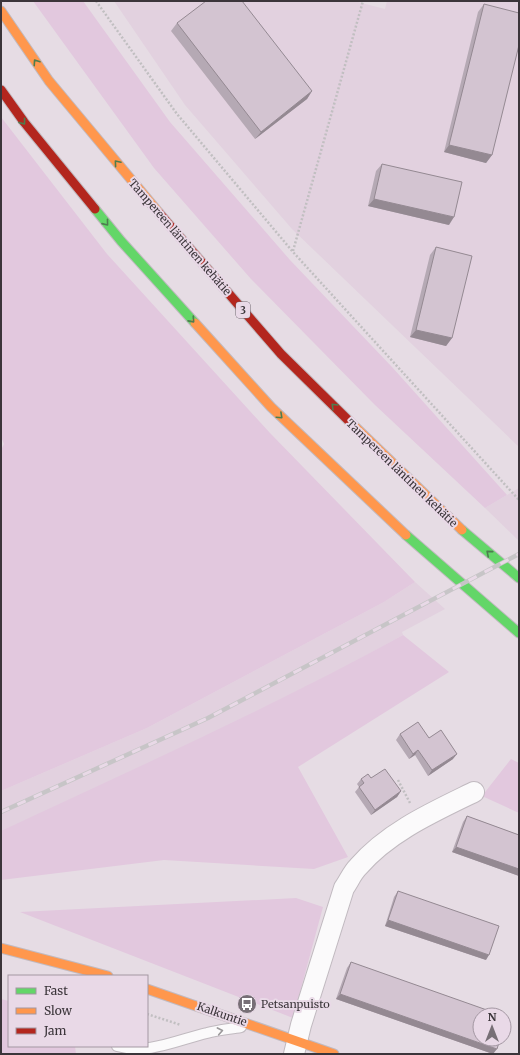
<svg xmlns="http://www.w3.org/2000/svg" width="520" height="1055" font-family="Merriweather,serif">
	<rect width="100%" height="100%" fill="#e6dce4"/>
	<path fill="#e2d1df" d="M114 1H354L385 9 387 1H519V447L292 229 185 105Z
		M519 488V541L485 508Z
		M415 582 445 609 402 632 403 635 345 667 1 842V791L147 728 384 602Z"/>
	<path fill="#e2c8de" d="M33 1H83L170 122 290 260 392 367 507 495 485 508 375 405 251 279 154 168Z
		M1 117 107 254 270 433 415 582 384 602 147 728 1 791V450L4 444 1 437Z
		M403 635 449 672 298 767 348 857 314 869 164 860 1 880V831C136 768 272 707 403 635Z
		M511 759 519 763V813L482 796Z
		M296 898 323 907 293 1018 20 912Z
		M1 999 9 1001V1046H75L76 1054H1Z"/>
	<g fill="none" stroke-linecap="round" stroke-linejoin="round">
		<g stroke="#c1bac0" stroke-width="12">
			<path id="lane" d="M117 1046C148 1055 177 1040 207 1033 218 1030 230 1029 241 1027"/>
		</g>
		<g stroke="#c1bac0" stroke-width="22">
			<path id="street" d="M294 1054 301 1025 344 888C349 881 352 873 358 867 388 832 433 812 474 792"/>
		</g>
		<g stroke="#c1bac0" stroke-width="11">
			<path id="fast" d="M95 209 121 241 195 323
				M462 530 519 578
				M406 535 519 633"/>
		</g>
		<g stroke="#c1bac0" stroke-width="11">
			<path id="slow" d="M1 11 49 81 159 213
				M195 323 271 407 406 535
				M349 421 462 530
				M1 948 108 976
				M147 989 334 1054"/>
		</g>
		<g stroke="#c1bac0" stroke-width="11">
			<path id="jam" d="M1 90 24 122 95 209
				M159 213 281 354 349 421"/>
		</g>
		<path stroke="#c1bfc1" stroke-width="2.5" stroke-dasharray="2 2" stroke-linecap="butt" d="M96 1 177 114 293 252 519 500
			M293 251 363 1
			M398 780 410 803
			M147 1014 181 1025"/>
		<use href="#lane" stroke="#fbfafb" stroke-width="10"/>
		<use href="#street" stroke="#fbfafb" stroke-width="20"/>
		<use href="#fast" stroke="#63d668" stroke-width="9"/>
		<use href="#slow" stroke="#ff974d" stroke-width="9"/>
		<use href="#jam" stroke="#b3261e" stroke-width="9"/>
		<g stroke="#c7c5c7" stroke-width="4.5">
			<path id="rail" d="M1 812 208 718 519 554"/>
		</g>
		<use href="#rail" stroke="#e9d9e7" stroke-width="3" stroke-dasharray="9" stroke-linecap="butt"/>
	</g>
	<path fill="#b5a9b4" d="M484 4 492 155 486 163 444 152 478 12Z
		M177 23 312 91 307 99 255 139 171 31Z
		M382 164 449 225 368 206 376 171Z
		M436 247 452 338 446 346 410 337 430 255Z
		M400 734 429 738 453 759 428 776 415 755 409 759 396 740Z
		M371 778 401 791 397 797 371 815 355 792 359 787 357 784 361 779Z
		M467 816 519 835V876L452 852 463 822Z
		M398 891 486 960 385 926 394 897Z
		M351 962 493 1054 336 999 347 968Z"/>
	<path fill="#948992" d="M312 91 307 99 255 139 261 132Z
		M449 145 492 155 486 163 444 152Z
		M374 199 454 217 449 225 368 206Z
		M416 330 452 338 446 346 410 337Z
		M418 750 415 755 409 759 413 754Z
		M457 754 453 759 428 776 432 770Z
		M401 791 397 797 371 815 375 810Z
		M456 847 519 869V876L452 852Z
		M388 920 489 955 486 960 385 926Z
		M340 994 497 1049 493 1054 336 999Z"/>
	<path fill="#d3c4d1" stroke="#948992" d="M206 1H242L312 91 261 132 177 23Z
		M484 4 519 13V45L492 155 449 145Z
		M382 164 462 182 454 217 374 199Z
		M436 247 472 256 452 338 416 330Z
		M418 722 429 738 441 730 457 754 432 770 418 750 413 754 400 734Z
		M385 769 401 791 375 810 359 787 364 783 361 779 368 774 371 778Z
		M467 816 519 835V869L456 847Z
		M398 891 499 926 489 955 388 920Z
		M351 962 501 1015H480V1039H500L497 1049 340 994Z
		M504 1016 508 1017 504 1029Z"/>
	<defs><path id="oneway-chevron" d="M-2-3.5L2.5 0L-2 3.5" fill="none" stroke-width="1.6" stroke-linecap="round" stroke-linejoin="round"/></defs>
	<g stroke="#4d7d4f">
		<use href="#oneway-chevron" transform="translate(36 62) rotate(-124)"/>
		<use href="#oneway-chevron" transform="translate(23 122) rotate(53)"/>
		<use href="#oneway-chevron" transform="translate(117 163) rotate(-130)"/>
		<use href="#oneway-chevron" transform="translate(106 223) rotate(51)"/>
		<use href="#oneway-chevron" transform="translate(192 320) rotate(48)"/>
		<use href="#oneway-chevron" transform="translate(334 406) rotate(-135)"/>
		<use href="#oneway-chevron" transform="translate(280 416) rotate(43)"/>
		<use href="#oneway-chevron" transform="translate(489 553) rotate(-140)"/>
	</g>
	<use stroke="#9b989a" href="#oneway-chevron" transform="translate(220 1031) rotate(-11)"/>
	<defs>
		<g id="bus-disc" transform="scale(1)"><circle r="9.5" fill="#776f76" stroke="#e9d9e7"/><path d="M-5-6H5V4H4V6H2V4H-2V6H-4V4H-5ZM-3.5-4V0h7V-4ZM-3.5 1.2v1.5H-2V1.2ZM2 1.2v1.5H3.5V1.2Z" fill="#fff"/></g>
	</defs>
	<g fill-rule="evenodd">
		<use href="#bus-disc" x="247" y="1004"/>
	</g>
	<g text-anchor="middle" stroke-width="4" stroke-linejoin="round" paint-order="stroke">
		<rect fill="#e9d9e7" stroke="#6f666e" stroke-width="1" x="236" y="302" width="14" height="16" rx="3"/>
		<g font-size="10" font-weight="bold" fill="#3b353a">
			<text x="243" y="314">3</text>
		</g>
		<g font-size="11" fill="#3b353a" stroke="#e9d9e7">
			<text transform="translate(180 237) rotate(49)" y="4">Tampereen läntinen kehätie</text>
			<text transform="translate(402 473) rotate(44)" y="4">Tampereen läntinen kehätie</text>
			<text transform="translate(222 1014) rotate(19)" y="4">Kalkuntie</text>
		</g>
		<g font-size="11" fill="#3b353a" stroke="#e9d9e7" text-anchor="start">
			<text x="261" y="1008">Petsanpuisto</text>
		</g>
	</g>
	<rect width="520" height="1055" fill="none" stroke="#3b353a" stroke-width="4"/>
	<rect x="8" y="975" width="140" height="72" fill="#e9d9e7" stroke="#a397a2"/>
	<rect x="16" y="988" width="20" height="6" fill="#63d668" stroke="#a397a2"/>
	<text x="44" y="995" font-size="12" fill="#3b353a">Fast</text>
	<rect x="16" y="1008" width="20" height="6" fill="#ff974d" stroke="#a397a2"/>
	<text x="44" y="1015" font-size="12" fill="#3b353a">Slow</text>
	<rect x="16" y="1028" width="20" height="6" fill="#b3261e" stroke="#a397a2"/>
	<text x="44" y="1035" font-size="12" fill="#3b353a">Jam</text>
	<g transform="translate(492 1027)"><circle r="19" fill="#e9d9e7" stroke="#a397a2"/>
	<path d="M0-3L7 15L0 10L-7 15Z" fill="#776f76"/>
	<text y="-6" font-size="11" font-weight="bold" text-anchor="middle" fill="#3b353a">N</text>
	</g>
</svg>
